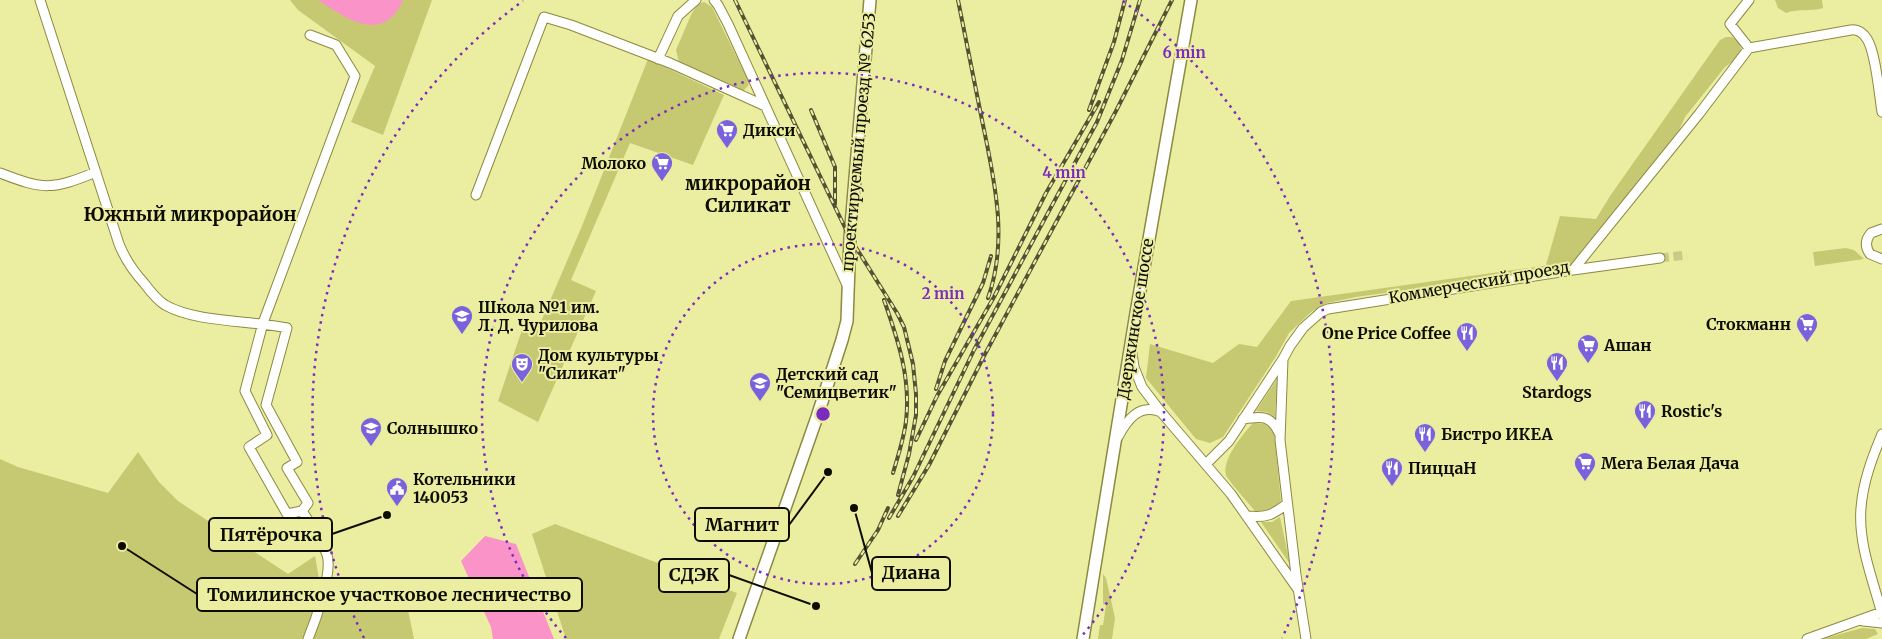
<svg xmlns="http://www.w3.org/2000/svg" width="1882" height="639" font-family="Merriweather,serif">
	<rect width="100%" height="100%" fill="#ebeda1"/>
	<path fill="#c7c872" d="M290 0H432L383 135 351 122 375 66 298 10Z
		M1775 0H1822L1823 8C1810 12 1799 8 1786 13L1778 8Z
		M704 2 712 7 749 82 748 86 742 92 679 62 676 50 691 15 698 4Z
		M1726 37H1732L1739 42 1742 52 1736 59 1725 67 1685 117 1679 130 1569 268 1356 297 1327 303 1311 312 1289 333 1275 358 1223 437 1210 443 1196 439 1146 378 1150 344 1213 363 1239 344 1257 347 1291 301 1543 266 1546 265 1560 216 1596 219 1610 196 1720 40Z
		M648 59 724 95 693 165 630 143 571 280 596 291 538 422 498 401 526 318 540 324 582 226Z
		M1846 248 1854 250 1864 259 1815 266 1813 252Z
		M1277 379 1275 417 1267 412 1256 411Z
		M1253 423 1265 424 1274 432 1281 501C1273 510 1267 513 1255 511 1246 500 1235 489 1227 477 1219 463 1243 434 1253 423Z
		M138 452 159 482 178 501 288 574 315 556 323 602 403 586 414 639H0V459L18 467 108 493Z
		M1280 517 1290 564 1261 522H1272Z
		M555 524 737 593 719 639H566L532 534Z
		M1103 574 1106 578 1115 618 1112 639H1098L1100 625H1103L1106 605 1103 604Z
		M1862 628 1875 629 1878 634 1866 639H1822Z"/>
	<path fill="#fa94c8" d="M318 0H403C383 45 347 19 318 0Z
		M485 536 516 544 554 639H493L491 627 461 561Z"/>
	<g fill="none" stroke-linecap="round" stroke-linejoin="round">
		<path stroke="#cacb89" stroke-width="9" stroke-dasharray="9 4.5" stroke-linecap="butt" d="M1660 258 1687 255"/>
		<g stroke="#8a8a41" stroke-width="11">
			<path id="street" d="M40 0 119 244C125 259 133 271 144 283 150 291 157 300 165 305 197 323 250 320 287 328L266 405 297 462 287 468 308 503 302 511 287 514 249 447 267 435 245 391 263 323 355 76 336 45 310 35
				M714 0 718 5 728 24 847 285
				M1749 0 1730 24 1749 48 1851 30C1858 29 1863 33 1867 39 1876 53 1879 94 1882 112
				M658 59 678 16 696 0
				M0 173C44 190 52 190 96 172
				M476 195 544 17 571 25 670 63 765 106
				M1882 229 1871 233C1865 240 1865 247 1870 254L1882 259
				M1573 270 1660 258
				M1132 353 1134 367 1142 387 1161 412 1231 494 1297 588
				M1243 419C1261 416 1271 415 1279 433
				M1882 434C1872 458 1863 482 1861 508 1858 544 1873 580 1882 614
				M1118 437C1127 420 1139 403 1161 412
				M1206 464 1229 441 1283 359
				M302 511C311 525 322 539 327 555 333 572 315 622 308 639
				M1247 516C1267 518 1272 515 1287 504
				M1863 621 1882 623
				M1306 639 1296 575 1280 440 1283 359 1290 346 1303 328 1321 312 1328 309 1573 270 1699 114 1749 48
				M1807 639 1882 612"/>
		</g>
		<g stroke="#8a8a41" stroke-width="14">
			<path id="secondary" d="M739 639 817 417 842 340 847 321 850 238 870 0
				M1083 639 1136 313 1191 0"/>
		</g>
		<use href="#street" stroke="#fff" stroke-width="9"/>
		<use href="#secondary" stroke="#fff" stroke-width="11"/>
		<g stroke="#535333" stroke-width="4">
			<path id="rail" d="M735 0 850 238 897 313 904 327 913 364 916 394V415L909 454 898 495
				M958 0C966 40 974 80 982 120 994 179 1009 239 988 298
				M811 110 835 167V204
				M1089 110 1114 42 1125 0
				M884 300C898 340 911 378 906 421 904 438 898 456 893 473
				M936 389 945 361 983 283 991 256
				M916 440 937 396 994 297 1046 193 1099 102
				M898 516 929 465 984 356 1116 111 1172 0
				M889 518 913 477 974 350 1097 122 1122 60 1140 0
				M855 564 878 530 888 508"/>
		</g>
		<use href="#rail" stroke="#ebeda1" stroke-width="2" stroke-dasharray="5.5" stroke-linecap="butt"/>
	</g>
	<g fill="none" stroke="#7b2cbf" stroke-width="2.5" stroke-dasharray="2.5 5">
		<circle cx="823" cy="414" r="170"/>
		<path d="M566 638A341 341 0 1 1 1080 638"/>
		<path d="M364 638A511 511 0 0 1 523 1M1123 1A511 511 0 0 1 1282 638"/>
	</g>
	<defs>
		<g id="supermarket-pin" transform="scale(1.125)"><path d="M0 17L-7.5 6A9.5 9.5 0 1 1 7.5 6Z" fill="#7b62dd" stroke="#ebeda1"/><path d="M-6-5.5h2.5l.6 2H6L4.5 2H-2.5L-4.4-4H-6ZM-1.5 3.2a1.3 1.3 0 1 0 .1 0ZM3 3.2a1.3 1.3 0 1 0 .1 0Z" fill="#fff"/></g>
		<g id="school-pin" transform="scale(1.125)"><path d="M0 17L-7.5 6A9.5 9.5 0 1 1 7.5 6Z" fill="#7b62dd" stroke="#ebeda1"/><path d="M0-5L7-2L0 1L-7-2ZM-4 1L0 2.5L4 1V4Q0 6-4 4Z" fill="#fff"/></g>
		<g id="restaurant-pin" transform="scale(1.125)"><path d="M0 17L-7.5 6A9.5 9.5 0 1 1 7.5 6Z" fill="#7b62dd" stroke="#ebeda1"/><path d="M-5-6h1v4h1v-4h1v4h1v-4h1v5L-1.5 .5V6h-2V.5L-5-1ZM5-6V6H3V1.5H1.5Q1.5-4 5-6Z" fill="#fff"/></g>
		<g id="theatre-pin" transform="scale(1.125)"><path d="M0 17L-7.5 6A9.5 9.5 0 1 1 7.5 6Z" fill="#7b62dd" stroke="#ebeda1"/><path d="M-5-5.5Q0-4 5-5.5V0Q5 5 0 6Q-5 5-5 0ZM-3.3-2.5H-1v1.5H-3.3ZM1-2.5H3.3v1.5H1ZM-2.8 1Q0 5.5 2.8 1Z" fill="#fff"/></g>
		<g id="civic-pin" transform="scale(1.125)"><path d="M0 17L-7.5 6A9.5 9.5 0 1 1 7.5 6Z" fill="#7b62dd" stroke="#ebeda1"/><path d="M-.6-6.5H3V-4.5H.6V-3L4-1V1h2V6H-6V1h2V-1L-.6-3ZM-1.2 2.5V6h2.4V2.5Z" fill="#fff"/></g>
	</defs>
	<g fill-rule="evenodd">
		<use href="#supermarket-pin" x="727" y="130"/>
		<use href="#supermarket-pin" x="662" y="163"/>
		<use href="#school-pin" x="462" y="316"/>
		<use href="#supermarket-pin" x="1807" y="324"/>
		<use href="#restaurant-pin" x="1467" y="333"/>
		<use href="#supermarket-pin" x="1588" y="345"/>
		<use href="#restaurant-pin" x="1557" y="363"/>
		<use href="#theatre-pin" x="522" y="364"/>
		<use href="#school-pin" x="760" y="383"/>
		<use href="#restaurant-pin" x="1645" y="411"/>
		<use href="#school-pin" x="371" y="428"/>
		<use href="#restaurant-pin" x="1425" y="434"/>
		<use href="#supermarket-pin" x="1585" y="463"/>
		<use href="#restaurant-pin" x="1392" y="468"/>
		<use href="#civic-pin" x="397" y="488"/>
	</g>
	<g text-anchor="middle" stroke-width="4" stroke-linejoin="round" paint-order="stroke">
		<g font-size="16" font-weight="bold" fill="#0d0c00" stroke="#ebeda1" text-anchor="start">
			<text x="743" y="136">Дикси</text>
			<text x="646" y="169" text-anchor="end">Молоко</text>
			<text x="478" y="313">Школа №1 им.<tspan x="478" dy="18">Л. Д. Чурилова</tspan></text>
			<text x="1791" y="330" text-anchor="end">Стокманн</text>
			<text x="1451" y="339" text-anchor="end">One Price Coffee</text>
			<text x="1604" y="351">Ашан</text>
			<text x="538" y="361">Дом культуры<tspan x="538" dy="18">"Силикат"</tspan></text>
			<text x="776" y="380">Детский сад<tspan x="776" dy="18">"Семицветик"</tspan></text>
			<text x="1557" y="398" text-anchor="middle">Stardogs</text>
			<text x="1661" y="417">Rostic's</text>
			<text x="387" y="434">Солнышко</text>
			<text x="1441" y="440">Бистро ИКЕА</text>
			<text x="1601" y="469">Мега Белая Дача</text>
			<text x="1408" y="474">ПиццаН</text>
			<text x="413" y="485">Котельники<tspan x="413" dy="18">140053</tspan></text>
		</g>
		<g font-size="16" fill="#0d0c00" stroke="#ebeda1">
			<text transform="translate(858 142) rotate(-85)" y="6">проектируемый проезд № 6253</text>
			<text transform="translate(1479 282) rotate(-10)" y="6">Коммерческий проезд</text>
			<text transform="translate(1135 319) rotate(-81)" y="6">Дзержинское шоссе</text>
		</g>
		<g font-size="19" font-weight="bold" fill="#0d0c00" stroke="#ebeda1">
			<text x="748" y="190">микрорайон<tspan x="748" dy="22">Силикат</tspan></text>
			<text x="190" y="221">Южный микрорайон</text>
		</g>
	</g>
	<circle cx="823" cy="414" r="8" fill="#7b2cbf" stroke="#ebeda1" stroke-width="2.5"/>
	<g font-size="15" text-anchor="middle" font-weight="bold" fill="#7b2cbf" stroke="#ebeda1" stroke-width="4" stroke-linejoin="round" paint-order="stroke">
		<text x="1184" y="58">6 min</text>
		<text x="1064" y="178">4 min</text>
		<text x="943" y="299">2 min</text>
	</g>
	<path fill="none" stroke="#0d0c00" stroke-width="2" d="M828 472L789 525M387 515L332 534M854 508L872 573M816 606L729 575M122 546L197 594"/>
	<g fill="#0d0c00" stroke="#ebeda1" stroke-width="2">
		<circle cx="828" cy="472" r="5"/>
		<circle cx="387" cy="515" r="5"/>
		<circle cx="854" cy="508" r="5"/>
		<circle cx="816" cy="606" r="5"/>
		<circle cx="122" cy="546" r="5"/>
	</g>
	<g fill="#ebeda1" stroke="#0d0c00" stroke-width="2">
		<rect x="695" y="508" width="94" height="33" rx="5"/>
		<rect x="209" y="518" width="123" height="33" rx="5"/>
		<rect x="872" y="557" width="78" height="33" rx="5"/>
		<rect x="659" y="559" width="70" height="33" rx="5"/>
		<rect x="197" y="578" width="385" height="33" rx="5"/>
	</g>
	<g font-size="18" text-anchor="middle" font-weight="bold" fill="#0d0c00">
		<text x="742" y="531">Магнит</text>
		<text x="271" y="541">Пятёрочка</text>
		<text x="911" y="579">Диана</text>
		<text x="694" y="581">СДЭК</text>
		<text x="389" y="601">Томилинское участковое лесничество</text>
	</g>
</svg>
